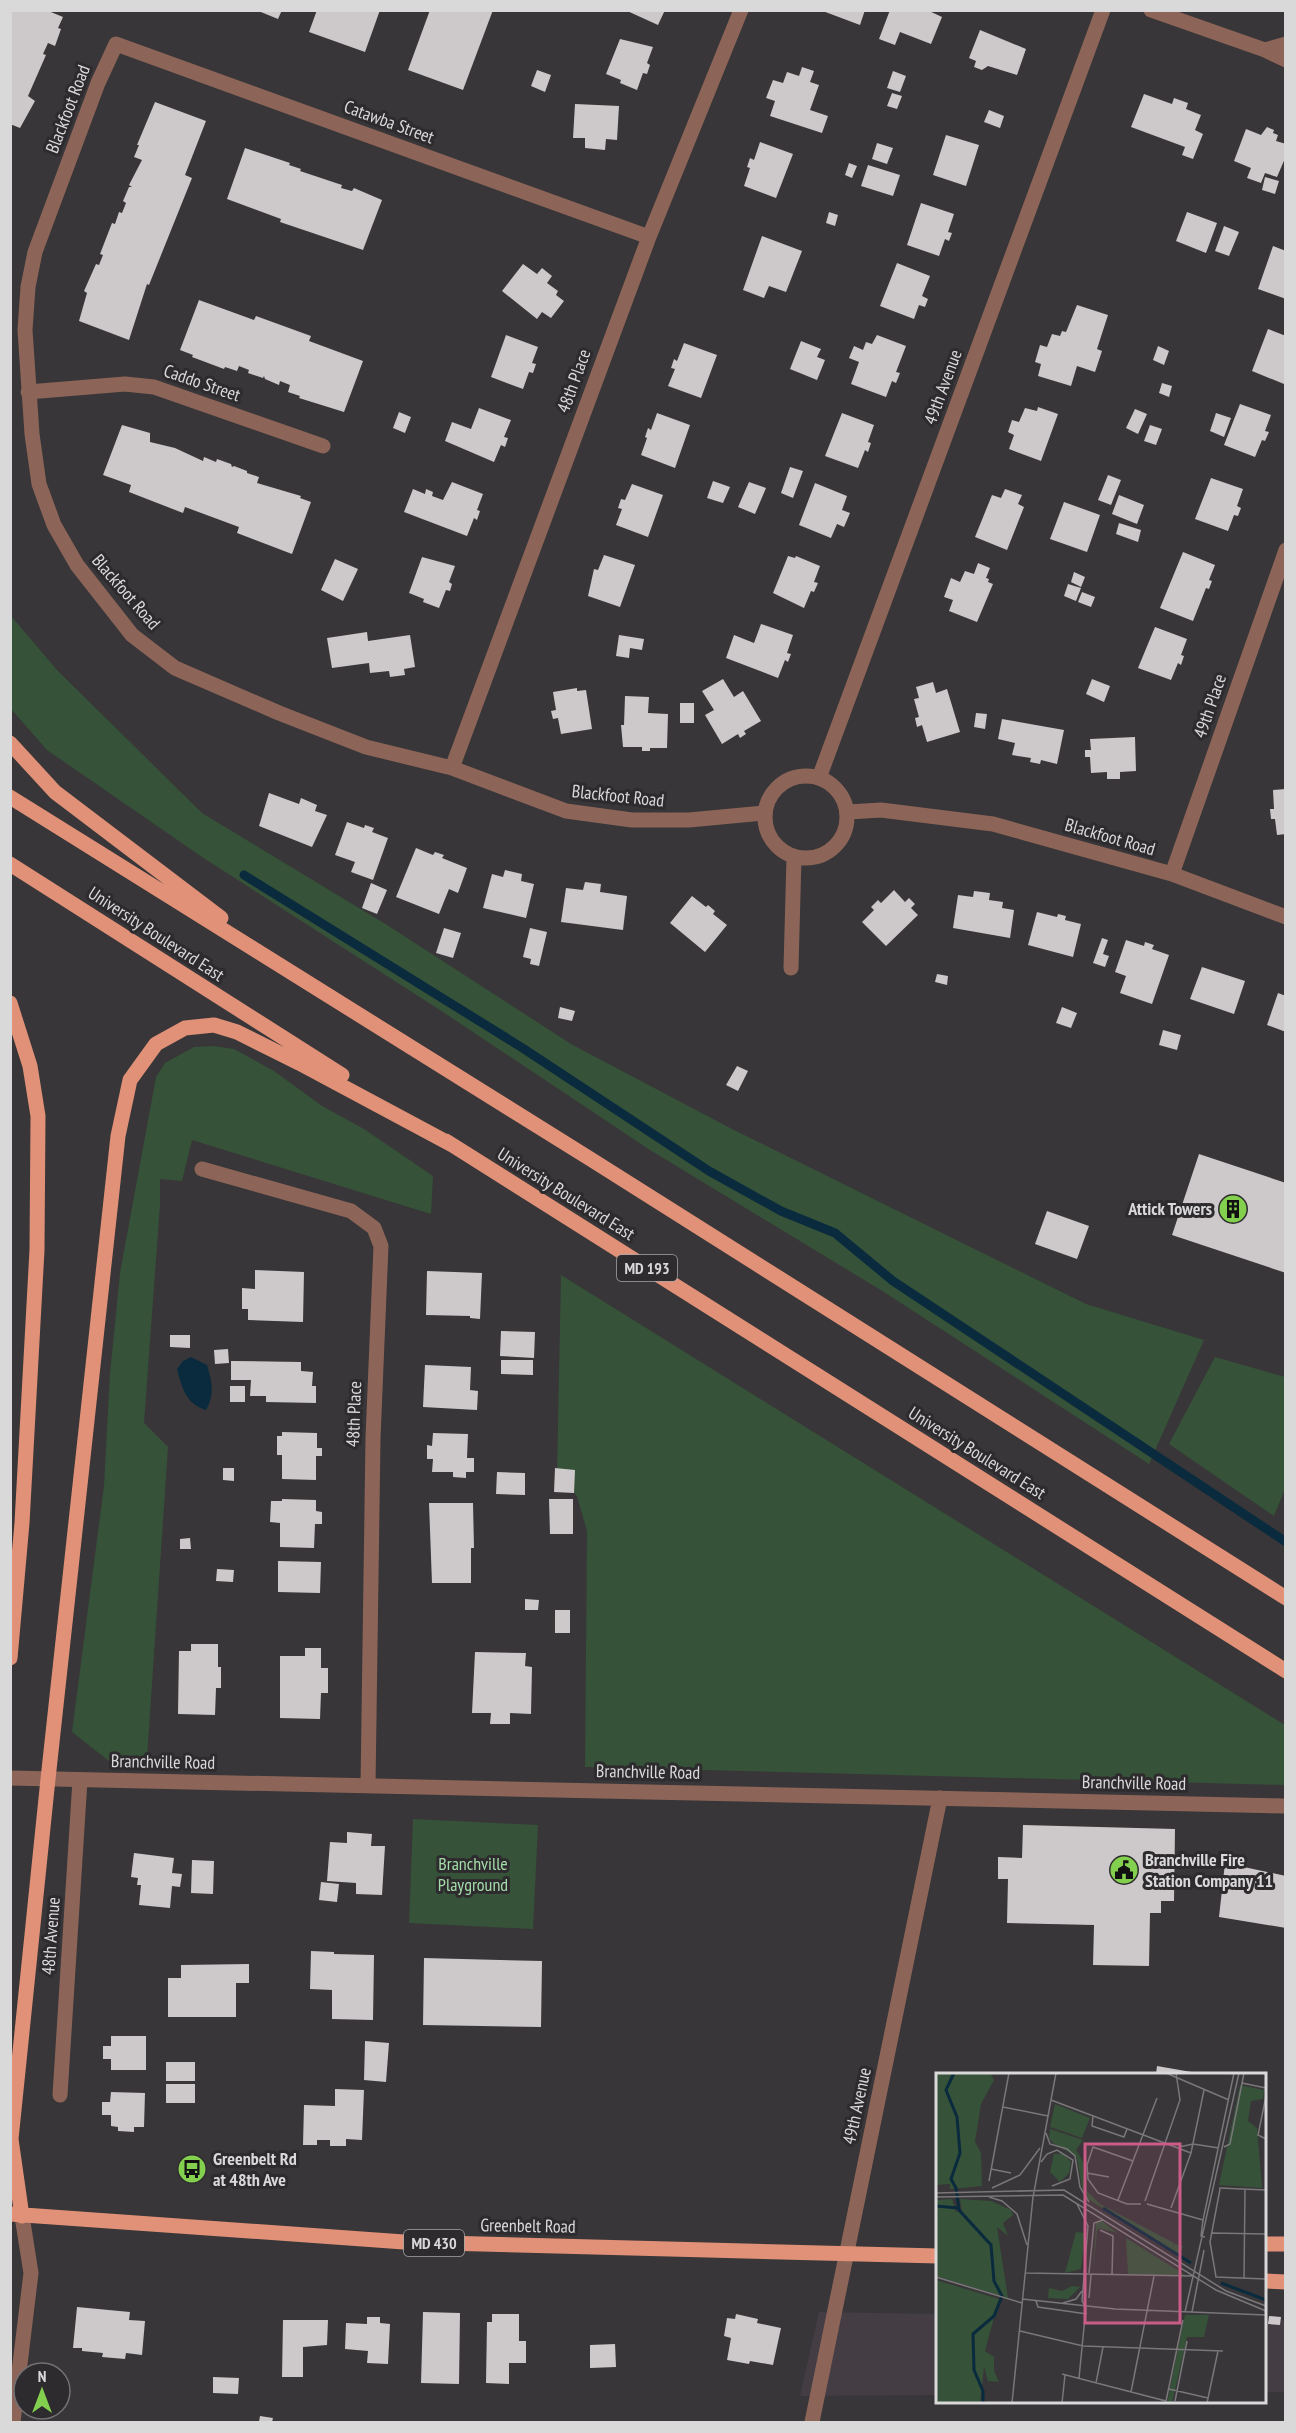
<svg xmlns="http://www.w3.org/2000/svg" width="1296" height="2433" font-family="'PT Sans Narrow',sans-serif">
	<rect width="100%" height="100%" fill="#383638"/>
	<path fill="#443d44" d="M819 2312 937 2314V2395L800 2396Z
		M1265 2320H1285V2392H1265Z"/>
	<path fill="#365239" d="M11 616 57 670 202 813 387 925 571 1044 730 1128 1086 1304 1204 1340 1149 1464 884 1292 650 1150 446 1014 202 857 47 750 11 709Z
		M214 1046 234 1049 274 1071 322 1106 364 1129 433 1176 431 1214 192 1140 182 1181 160 1179V1205L144 1423 168 1447 147 1758 109 1761 72 1732 104 1486 110 1373 120 1273 156 1077 165 1063 194 1047Z
		M561 1275 1285 1725V1785L585 1767 587 1531 577 1496 557 1475Z
		M1215 1357 1285 1377V1489L1274 1516 1169 1444Z
		M413 1819 538 1825 533 1929 409 1923Z"/>
	<path fill="#092b3d" d="M191 1357 207 1365C212 1381 215 1395 206 1410 186 1404 182 1388 177 1369L183 1361Z"/>
	<g fill="none" stroke-linecap="round" stroke-linejoin="round">
		<path stroke="#092b3d" stroke-width="9" d="M244 875 521 1047 709 1171 781 1211 835 1233 893 1281 1286 1542"/>
	</g>
	<path fill="#cdc9cb" d="M10 10H46L63 17 58 28 61 29 55 46 48 43 43 54 46 55 28 96 35 101 20 128 10 124Z
		M256 10H282L278 19Z
		M317 10H380L365 52 309 32Z
		M430 10H493L463 90 408 70Z
		M625 10H665L658 25Z
		M820 10H865L860 25Z
		M890 10H927L942 17 931 44 900 32 895 45 879 39Z
		M980 30 1026 49 1017 75 988 66 982 70 974 67 976 61 969 58Z
		M620 39 653 47 647 63 650 65 647 74 643 73 637 90 620 83 621 80 606 74Z
		M802 67 814 71 810 82 819 85 810 110 828 116 822 133 770 116 775 101 766 98 773 80 783 83 787 72 799 76Z
		M537 70 551 75 545 92 531 86Z
		M893 71 906 76 900 92 887 88Z
		M892 93 902 96 897 109 887 106Z
		M1144 94 1172 104 1174 98 1188 103 1186 109 1201 115 1195 130 1203 134 1193 159 1182 155 1185 147 1131 127Z
		M155 102 206 121 185 175 192 178 149 285 147 284 129 340 79 321 87 293 84 291 96 264 99 265 103 255 100 254 112 223 115 224 119 212 122 213 126 203 123 201 129 187H132L129 185 142 160 134 157 139 145H137Z
		M575 104 619 106 617 140 606 139 605 150 585 148V138H573Z
		M989 110 1004 116 1000 128 984 122Z
		M1267 127 1274 130 1273 133 1278 135 1276 141 1286 144V156L1277 177 1265 173 1261 183 1247 178 1251 168 1234 161 1246 129 1261 135Z
		M946 135 979 145 966 186 933 175Z
		M760 142 793 154 776 198 744 186 750 168 747 167 750 158 754 160Z
		M877 143 893 148 887 164 872 159Z
		M245 148 290 163 289 165 301 169 300 171 342 185 341 188 352 191 354 188 382 200 363 250 280 222 281 219 227 199Z
		M849 163 857 166 852 178 845 175Z
		M868 165 900 175 893 196 861 186Z
		M1265 177 1279 181 1275 194 1262 190Z
		M921 203 954 214 948 232 952 233 949 241 945 239 939 256 907 245Z
		M829 212 838 215 835 226 826 223Z
		M1187 212 1217 223 1206 253 1176 241Z
		M1224 226 1239 232 1229 256 1215 251Z
		M762 236 802 251 786 292 769 286 764 298 743 290Z
		M1273 246 1286 251V299L1258 289Z
		M897 263 930 276 922 296 928 299 925 307 919 305 914 319 880 306Z
		M523 264 537 274 542 268 552 276 547 283 558 291 556 295 564 301 551 318 542 312 537 319 502 291Z
		M199 300 254 320 256 316 311 336 309 341 363 361 344 412 299 398 300 396 288 392 290 385 280 381 279 385 265 379 264 376 263 378 248 373 249 370 239 366 237 371 225 367 224 369 192 357 193 355 180 350Z
		M1077 305 1108 315 1097 349 1102 351 1095 372 1077 366 1071 386 1038 376 1041 364 1035 362 1040 345 1047 347 1052 334 1060 336 1062 331 1066 332Z
		M1268 329 1286 336 1284 384 1252 371Z
		M506 335 538 347 532 363 536 364 533 373 529 372 523 389 491 377Z
		M877 335 906 346 896 372 900 373 896 383 892 381 886 397 851 384 859 362 849 358 854 346 863 350 866 342 872 344Z
		M801 341 821 349 817 357 825 360 817 380 790 369Z
		M684 343 717 355 701 398 668 386 675 369 671 368 674 359 677 361Z
		M1158 346 1169 351 1164 365 1153 360Z
		M1162 383 1172 386 1169 397 1159 393Z
		M1240 404 1271 415 1265 431 1269 432 1265 441 1262 440 1255 457 1224 445Z
		M1038 407 1058 414 1041 461 1009 449 1014 435 1008 432 1012 420 1019 422 1025 408 1037 411Z
		M479 408 511 420 504 437 508 438 505 447 501 445 494 462 445 441 452 422 471 429Z
		M1135 409 1147 414 1138 434 1126 428Z
		M399 412 411 417 405 433 393 428Z
		M657 413 690 425 675 468 641 455 647 438 645 437 648 428 651 430Z
		M842 413 874 425 868 442 871 443 868 452 865 450 858 468 825 456Z
		M1216 413 1231 418 1224 437 1210 431Z
		M122 425 150 433V442L175 448 203 461 204 457 216 462 217 459 231 464 232 467 234 466 247 471V473L259 477 257 483 301 496 300 498 311 502 292 554 237 533 239 527 185 507 183 513 129 492 131 485 103 475Z
		M1150 425 1162 429 1156 445 1144 441Z
		M790 467 803 471 793 498 781 493Z
		M1108 475 1121 480 1111 505 1098 500Z
		M1211 478 1243 489 1237 506 1241 508 1238 516 1234 515 1228 531 1195 519Z
		M713 481 730 487 723 503 707 498Z
		M452 482 483 494 477 510 480 511 477 520 474 518 467 536 404 512 413 489 425 494 426 489 433 492 432 496 443 500Z
		M749 482 766 488 755 514 738 507Z
		M815 483 847 496 842 510 850 513 844 527 837 524 831 538 799 525Z
		M632 484 663 495 648 537 616 525 622 509 618 508 621 499 625 500Z
		M1005 489 1022 495 1018 504 1024 507 1007 550 975 537 992 495 1001 498Z
		M1119 495 1144 505 1137 524 1112 514Z
		M1064 502 1100 515 1087 552 1050 539Z
		M1119 523 1141 530 1138 542 1116 534Z
		M1183 552 1215 565 1209 580 1212 581 1209 589 1206 588 1193 621 1160 608Z
		M604 555 635 565 620 607 588 596 594 569 598 570Z
		M788 556 795 558 796 556 820 566 814 582 818 583 814 592 811 591 804 608 773 593Z
		M422 557 455 566 449 582 452 584 450 591 446 590 439 608 423 602 424 599 409 593Z
		M335 559 358 569 343 601 321 590Z
		M978 563 990 568 986 578 989 579 988 582 993 584 977 622 949 611 953 600 944 597 951 578 960 582 965 571 974 574Z
		M1074 572 1085 577 1081 587 1071 582Z
		M1068 584 1081 588 1076 601 1064 596Z
		M1082 592 1095 597 1091 607 1078 602Z
		M761 624 793 635 787 653 791 654 788 662 785 660 778 678 726 658 734 635 754 643Z
		M1155 627 1187 639 1181 655 1184 656 1181 665 1178 663 1171 680 1138 668Z
		M367 632 368 641 410 635 415 667 404 669 405 675 390 677 389 671 370 673 369 663 332 668 327 638Z
		M619 635 644 639 642 650 630 648 629 658 616 656Z
		M723 679 734 697 743 691 761 721 744 731 746 734 740 738 738 734 722 744 705 715 714 710 702 691Z
		M1092 679 1110 686 1104 702 1086 694Z
		M933 682 936 693 947 689 960 732 927 742 922 725 917 727 915 718 919 717 914 699 919 698 916 687Z
		M577 688V691L586 690 592 729 561 734 558 718 553 719 551 711 556 710 553 692Z
		M625 696 649 697 648 713 668 714 667 748H650V751H642V747H623L621 725H624Z
		M680 703H694V723H680Z
		M976 713 987 714 985 729 974 727Z
		M1002 719 1064 730 1057 764 1041 760 1040 764 1030 762 1031 758 1012 755 1015 743 998 739Z
		M1135 737 1136 771 1120 772V779H1107V772L1091 773 1090 757H1085V750H1091L1090 739Z
		M1286 789V834L1277 835 1275 819H1271L1270 809H1274L1273 790Z
		M269 793 299 804 301 798 317 805 315 811 327 815 312 847 259 826Z
		M347 822 364 828 365 825 374 828 372 832 388 838 373 880 351 872 355 862 335 855Z
		M416 848 433 855 435 852 444 855 442 858 467 868 458 893 449 889 439 914 396 897Z
		M505 870 522 874 521 881 534 884 526 918 483 908 492 874 503 877Z
		M585 882 601 884 600 892 627 896 623 930 561 922 566 888 583 890Z
		M371 883 387 890 377 914 362 908Z
		M894 890 905 902 909 898 915 904 911 908 918 915 886 946 862 922 874 910 871 907 878 900 881 903Z
		M974 891 990 893 989 900 1003 902 1002 908 1014 910 1010 938 953 928 958 895 973 897Z
		M692 896 706 907 708 905 715 911 713 914 727 925 705 952 670 923Z
		M1037 912 1057 917 1058 914 1066 916 1065 920 1081 924 1073 957 1028 945Z
		M444 928 461 933 453 958 436 953Z
		M530 928 547 932 539 966 530 964 531 959 523 957Z
		M1102 938 1108 940 1103 954 1109 956 1105 967 1093 963Z
		M1126 940 1144 946 1145 942 1154 945 1152 949 1169 955 1152 1004 1120 993 1126 976 1115 972Z
		M1202 967 1245 981 1234 1014 1190 999Z
		M937 974 948 976 947 985 935 982Z
		M1278 993 1286 996V1032L1267 1025Z
		M560 1007 575 1011 572 1021 558 1018Z
		M1062 1007 1077 1013 1071 1028 1056 1023Z
		M1163 1030 1181 1035 1177 1050 1159 1045Z
		M737 1066 748 1071 738 1091 726 1085Z
		M1199 1154 1286 1183V1273L1172 1235Z
		M1047 1211 1089 1226 1077 1259 1035 1244Z
		M255 1270 304 1272 303 1322 248 1320V1309H242V1288L255 1289Z
		M427 1271 482 1273 480 1319 470 1318V1316L426 1315Z
		M501 1331 535 1332 534 1358 500 1356Z
		M170 1335H190V1348L170 1347Z
		M228 1349 229 1363 215 1364 214 1350Z
		M501 1360H533V1375L501 1374Z
		M231 1361 301 1362V1371L313 1372 312 1386H316V1403L266 1402V1396H250L251 1380H231Z
		M425 1365 471 1367 470 1390 478 1391 477 1410 423 1407Z
		M230 1386H245V1402H230Z
		M282 1432 317 1433V1448H322V1456H316V1480L282 1479V1455H277V1436H282Z
		M433 1433 468 1434 467 1458H474V1472H466V1478L453 1477V1472H432L433 1459H427V1445L432 1446Z
		M223 1468H234V1481L223 1480Z
		M555 1468 575 1470 574 1493 554 1492Z
		M497 1472 525 1473V1495L496 1494Z
		M282 1499 316 1500V1511L322 1512V1524H315L314 1548 280 1547V1523L270 1522 271 1501H282Z
		M549 1499H573V1534H550Z
		M429 1503H473L474 1548H471V1583H432Z
		M190 1538 191 1549H180V1539Z
		M278 1561 321 1562 320 1593 278 1592Z
		M217 1569 234 1570 233 1582 216 1581Z
		M525 1599 539 1600 538 1610H525Z
		M555 1610H570V1633H555Z
		M191 1644H218V1667H221V1688H216L215 1715 178 1714 179 1651H191Z
		M305 1648H321V1668H328V1693H321L320 1719 280 1718V1656H305Z
		M475 1652 526 1653 525 1666 532 1667 531 1714 510 1713V1724H490L491 1713H472Z
		M1023 1825 1175 1829 1174 1901H1161V1913H1150L1149 1966 1093 1965 1094 1925 1007 1923 1008 1879H998V1857L1022 1858Z
		M347 1832 372 1834 371 1846H385L382 1895 356 1894V1883L327 1881 330 1842 347 1843Z
		M134 1853 174 1858 172 1873 182 1874 180 1887 172 1886 170 1908 139 1905 141 1885H137L138 1878 131 1877Z
		M192 1860 214 1861 213 1894 191 1893Z
		M1225 1863 1286 1876V1928L1219 1917Z
		M321 1882 339 1884 337 1902 319 1900Z
		M311 1951 334 1952V1954L374 1955 373 2020 332 2019V1990L310 1989Z
		M424 1958 542 1961 541 2027 423 2025Z
		M249 1964V1983H236V2017H168V1978H181V1965Z
		M111 2036H146V2070H111V2059H103V2046H111Z
		M365 2041 389 2043 386 2082 364 2080Z
		M166 2062H195V2081H166Z
		M1157 2066 1197 2073V2074H1156Z
		M166 2084H195V2103H166Z
		M335 2089 364 2090 362 2140 346 2139V2146H330V2140H317V2145H303L304 2105 335 2106Z
		M111 2092 145 2093 144 2127H134V2132L118 2131V2127L111 2126V2115H102V2102H110Z
		M77 2307 130 2312 129 2320 145 2321 142 2355 126 2353 125 2359 102 2357 103 2353 82 2351V2348H73Z
		M423 2312 460 2313 459 2384 421 2383Z
		M492 2314H519V2341H526V2363H509V2384L486 2383 487 2322H492Z
		M736 2314 758 2319 757 2323 781 2328 773 2365 750 2361 749 2364 727 2360 731 2338 724 2336 727 2318 735 2319Z
		M1269 2316 1281 2317 1280 2325 1268 2324Z
		M367 2317H380V2323L390 2324 388 2364 367 2363 368 2351 345 2349 346 2323 367 2324Z
		M283 2320H328L327 2345 303 2347V2377H282Z
		M615 2344 616 2367 590 2368V2345Z
		M213 2377 239 2378 238 2394 213 2393Z
		M260 2416 273 2418 272 2422H259Z"/>
	<g fill="none" stroke-linecap="round" stroke-linejoin="round">
		<path stroke="#8d6558" stroke-width="15" d="M1151 10 1265 50 1286 60
			M1265 50 1286 44
			M649 237 116 44 98 83 35 252 28 287 25 330 32 434 39 484 54 525 77 565 132 635 175 668 279 713 366 747 452 768 566 811 632 820H689L764 813
			M28 392 125 384 154 387 323 446
			M452 768 649 237 741 10
			M765 817a41 41 0 1 1 82 0a41 41 0 1 1-82 0Z
			M819 778 1103 10
			M848 812 881 810 993 824 1172 874 1286 917
			M1172 874 1286 550
			M791 968 794 857
			M202 1169 351 1211 374 1228 381 1246 373 1438 368 1786
			M10 1778 1286 1806
			M60 2095 80 1780
			M13 2422 31 2273 22 2216
			M812 2422 940 1798"/>
		<path stroke="#e19177" stroke-width="15" d="M10 743 55 792 221 918
			M10 797 592 1160 1286 1598
			M10 864 342 1075
			M10 1003 30 1066 38 1116 37 1250 22 1523 10 1658
			M446 1141 1286 1671
			M10 2214 404 2242 938 2256
			M22 2216 11 2139 48 1779 118 1136 130 1080 156 1044 185 1028 214 1025 237 1032 299 1063 454 1146
			M1264 2244H1286
			M1264 2281 1286 2282"/>
	</g>
	<defs>
		<g id="building-disc" transform="scale(1.5)"><circle r="9.5" fill="#83d04e" stroke="#2e2b2e"/><path d="M-4-6H4V6H1V3H-1V6H-4ZM-2.5-4.3h1.7v1.8h-1.7ZM.8-4.3h1.7v1.8H.8ZM-2.5-1h1.7V.8h-1.7ZM.8-1h1.7V.8H.8Z" fill="#111"/></g>
		<g id="civic-disc" transform="scale(1.5)"><circle r="9.5" fill="#83d04e" stroke="#2e2b2e"/><path d="M-.6-6.5H3V-4.5H.6V-3L4-1V1h2V6H-6V1h2V-1L-.6-3ZM-1.2 2.5V6h2.4V2.5Z" fill="#111"/></g>
		<g id="bus-disc" transform="scale(1.5)"><circle r="9.5" fill="#83d04e" stroke="#2e2b2e"/><path d="M-5-6H5V4H4V6H2V4H-2V6H-4V4H-5ZM-3.5-4V0h7V-4ZM-3.5 1.2v1.5H-2V1.2ZM2 1.2v1.5H3.5V1.2Z" fill="#111"/></g>
	</defs>
	<g fill-rule="evenodd">
		<use href="#building-disc" x="1233" y="1209"/>
		<use href="#civic-disc" x="1124" y="1870"/>
		<use href="#bus-disc" x="192" y="2169"/>
	</g>
	<g text-anchor="middle" stroke-width="6" stroke-linejoin="round" paint-order="stroke">
		<g fill="#2e2b2e" stroke="#a6a5a6" stroke-width="1.5">
			<rect x="617" y="1255" width="60" height="26" rx="4.5"/>
			<rect x="404" y="2230" width="60" height="26" rx="4.5"/>
		</g>
		<g font-size="16" font-weight="bold" fill="#dad9da">
			<text x="647" y="1274">MD 193</text>
			<text x="434" y="2249">MD 430</text>
		</g>
		<g font-size="18" fill="#dad9da" stroke="#2e2b2e">
			<text transform="translate(68 109) rotate(-69)" y="6">Blackfoot Road</text>
			<text transform="translate(389 122) rotate(20)" y="6">Catawba Street</text>
			<text transform="translate(574 381) rotate(-70)" y="6">48th Place</text>
			<text transform="translate(202 383) rotate(19)" y="6">Caddo Street</text>
			<text transform="translate(943 387) rotate(-70)" y="6">49th Avenue</text>
			<text transform="translate(126 592) rotate(49)" y="6">Blackfoot Road</text>
			<text transform="translate(1210 706) rotate(-71)" y="6">49th Place</text>
			<text transform="translate(618 796) rotate(6)" y="6">Blackfoot Road</text>
			<text transform="translate(1110 837) rotate(16)" y="6">Blackfoot Road</text>
			<text transform="translate(156 934) rotate(33)" y="6">University Boulevard East</text>
			<text transform="translate(566 1194) rotate(32)" y="6">University Boulevard East</text>
			<text transform="translate(354 1414) rotate(-88)" y="6">48th Place</text>
			<text transform="translate(977 1453) rotate(32)" y="6">University Boulevard East</text>
			<text transform="translate(163 1762) rotate(1)" y="6">Branchville Road</text>
			<text transform="translate(648 1772) rotate(1)" y="6">Branchville Road</text>
			<text transform="translate(1134 1783) rotate(1)" y="6">Branchville Road</text>
			<text transform="translate(51 1936) rotate(-86)" y="6">48th Avenue</text>
			<text transform="translate(857 2106) rotate(-78)" y="6">49th Avenue</text>
			<text transform="translate(528 2226) rotate(1)" y="6">Greenbelt Road</text>
		</g>
		<g font-size="18" font-weight="bold" fill="#dad9da" stroke="#2e2b2e" text-anchor="start">
			<text x="1212" y="1215" text-anchor="end">Attick Towers</text>
			<text x="1145" y="1866">Branchville Fire<tspan x="1145" dy="21">Station Company 11</tspan></text>
			<text x="213" y="2165">Greenbelt Rd<tspan x="213" dy="21">at 48th Ave</tspan></text>
		</g>
		<g font-size="18" fill="#a3dda9" stroke="#2e2b2e">
			<text x="473" y="1870">Branchville<tspan x="473" dy="21">Playground</tspan></text>
		</g>
	</g>
	<g transform="translate(936 2073)">
		<rect width="330" height="330" fill="#383638"/>
		<path d="M0 0H54L58 7 45 31 39 69 45 80 46 113 14 116V111L0 112ZM304 12 328 17 327 26 315 28 312 48 321 55 326 115 283 112ZM119 31 154 45 146 65 114 54ZM114 56 147 67 140 77 147 89 149 116 164 131 238 170 236 175 238 171 247 173 243 183 152 126 146 115 141 84 117 70 113 65ZM118 81H127L135 89 133 100 124 109 114 99ZM16 126 20 139 26 138 24 126 55 128 75 137 77 142 67 150 72 163 61 154 72 225 0 203V127ZM166 148 181 160 163 155 161 158 157 201 160 150ZM140 159 149 160 145 196 129 200ZM190 165 251 203 192 201ZM0 207 63 226 49 278 58 284V298L63 309 52 308 48 294 44 330H0ZM136 213 144 214 132 226 112 225 113 215 126 218ZM249 242H273L268 264H251L236 330H231Z" fill="#365239"/>
		<path fill="none" stroke="#092b3d" stroke-width="3" d="M18 0 10 17 21 44 24 80 15 106 20 115 23 137 55 172 58 208 66 223 58 243 37 261 38 297 47 318V330M0 133 22 135M167 135 255 190M285 210 330 227"/>
		<path fill="none" stroke="#797779" stroke-width="1.5" d="M230 0 293 27M306 10 330 15M330 23 322 62 330 66M115 27 255 80M67 34 112 43M157 43 156 53 188 64 191 56M110 60 114 71 131 76 139 83 144 114 153 129M243 74 257 71 283 75M288 74 294 71 308 0M197 88 157 74 151 92 152 106 162 120 191 131H205M105 89 111 81 121 77 137 87 134 106 116 113M55 96 75 100M151 100 173 104M53 108 73 0M56 115 84 102 104 75M283 115 330 117M284 116 274 169 280 204 330 206M0 120 128 117 290 218 330 233M0 124 127 122 280 217 330 238M53 124 66 128 81 141 91 172M182 127 221 25M209 128 244 27 240 0M141 131 152 153 146 228 150 234M211 131 267 147M235 135 255 80 268 17M164 157 177 163 176 202M275 160 330 161M269 164 265 163 267 147 298 0M90 200 258 203M153 200 158 150 167 147M0 204 86 230M308 206 309 117M153 225 155 202M86 226 179 236 330 242M100 228 102 234 151 241M127 230 140 226 146 218M249 239 303 0M256 239 268 177M84 258 147 273 287 278M126 301 230 328 247 247M143 305 150 234M160 310 167 274M233 316 272 325M195 319 218 203M239 328 251 268M76 330 97 124 120 0M126 330 129 302M271 330 282 278"/>
		<path fill="#ca5c87" fill-opacity="0.15" stroke="#ca5c87" stroke-width="3" d="M149 71H244V250H149Z"/>
		<rect width="330" height="330" fill="none" stroke="#dad9da" stroke-width="3"/>
	</g>
	<rect width="1296" height="2433" fill="none" stroke="#dad9da" stroke-width="24"/>
	<g transform="translate(42 2391)"><circle r="28" fill="#2e2b2e" stroke="#737173" stroke-width="1.5"/>
	<path d="M0-4.5L10 22L0 15L-10 22Z" fill="#83d04e"/>
	<text y="-9" font-size="16" font-weight="bold" text-anchor="middle" fill="#dad9da">N</text>
	</g>
</svg>
